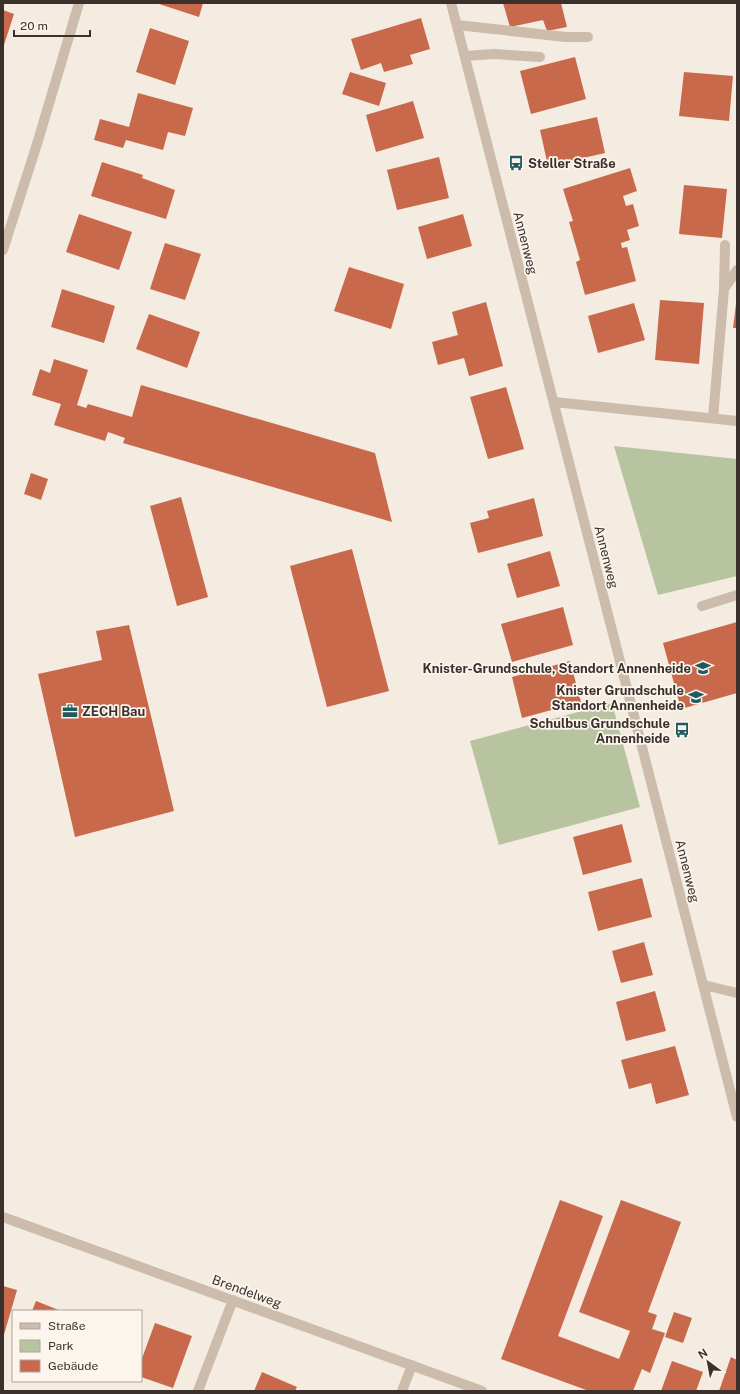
<svg xmlns="http://www.w3.org/2000/svg" width="740" height="1394" font-family="'Public Sans',sans-serif">
	<rect width="100%" height="100%" fill="#f4ebe1"/>
	<path fill="#b8c4a0" d="M614 446 737 459V576L658 595Z
		M612 703 640 807 499 845 470 741Z"/>
	<path fill="#c8694b" d="M156 3H203L199 17Z
		M503 3H561L567 27 547 31 543 20 510 27Z
		M3 10 14 14 3 48Z
		M421 18 430 49 410 55 413 64 384 72 381 63 361 70 351 39Z
		M150 28 189 41 175 85 136 72Z
		M575 57 586 99 531 114 520 71Z
		M350 72 386 83 379 106 342 94Z
		M684 72 733 76 729 121 679 116Z
		M138 93 193 108 185 136 168 132 163 150 126 140 123 148 94 140 100 119 129 127Z
		M413 101 424 138 376 152 366 115Z
		M597 117 605 153 548 166 540 130Z
		M439 157 449 198 397 210 387 170Z
		M102 162 143 175 142 178 175 190 166 219 91 196Z
		M630 168 637 191 623 196 626 206 633 204 639 226 627 230 630 240 621 243 622 248 627 247 636 281 585 295 576 262 580 260 569 222 573 221 563 189Z
		M684 185 727 189 722 238 679 234Z
		M79 214 132 232 119 270 66 252Z
		M463 214 472 246 427 259 418 227Z
		M165 243 201 254 185 300 150 289Z
		M349 267 404 284 391 329 334 311Z
		M62 289 115 306 104 343 51 327Z
		M660 300 704 303 699 364 655 360Z
		M486 302 503 366 469 376 464 358 438 365 432 342 458 335 452 312Z
		M634 303 645 340 598 353 588 316Z
		M736 304H737V328H733Z
		M149 314 200 332 187 368 136 349Z
		M54 359 88 370 77 405 86 408 88 404 132 417 141 385 375 453 392 522 123 443 125 438 108 432 105 441 54 425 61 404 32 395 40 369 50 373Z
		M506 387 524 449 488 459 470 397Z
		M31 473 48 479 41 500 24 494Z
		M181 497 208 597 177 606 150 506Z
		M534 498 543 536 478 553 470 523 489 518 487 511Z
		M352 549 389 691 327 707 290 566Z
		M550 551 560 586 517 598 507 564Z
		M563 607 573 645 512 662 501 624Z
		M737 622V693L681 709 663 643Z
		M129 625 174 811 75 837 38 674 102 660 96 631Z
		M570 661 581 702 522 718 512 677Z
		M622 824 632 862 583 875 573 837Z
		M642 878 652 917 598 931 588 892Z
		M644 942 653 975 621 983 612 951Z
		M655 991 666 1031 626 1041 616 1002Z
		M675 1046 689 1095 656 1104 651 1083 629 1089 621 1060Z
		M560 1200 603 1216 558 1336 619 1359 630 1331 579 1312 621 1200 681 1222 648 1312 657 1315 652 1329 665 1333 650 1373 642 1369 633 1391H589L501 1359Z
		M3 1286 17 1290 3 1338Z
		M36 1301 61 1311H32Z
		M674 1312 692 1318 683 1343 665 1337Z
		M155 1323 192 1336 173 1388 141 1377V1361Z
		M731 1357 737 1360V1391H719Z
		M672 1361 703 1372 696 1391H661Z
		M262 1372 297 1387 295 1391H254Z"/>
	<g fill="none" stroke-linecap="round" stroke-linejoin="round">
		<path stroke="#cdbbac" stroke-width="10" d="M457 25 566 37H588
			M465 56 494 54 540 57
			M724 289 725 245
			M713 418 724 289 737 270
			M702 606 737 595
			M198 1391 233 1300"/>
		<path stroke="#cdbbac" stroke-width="10" d="M451 3 737 1117
			M554 402 737 421
			M704 985 737 993
			M3 1217 482 1391
			M402 1391 412 1365"/>
		<path stroke="#cdbbac" stroke-width="10" d="M3 250 37 144 79 3"/>
	</g>
	<defs>
		<g id="bus-bare" transform="scale(1.2)"><path d="M-5-6H5V4H4V6H2V4H-2V6H-4V4H-5ZM-3.5-4V0h7V-4ZM-3.5 1.2v1.5H-2V1.2ZM2 1.2v1.5H3.5V1.2Z" fill="#1f5a5e" stroke="#fbf5ee" stroke-width="2.5" paint-order="stroke"/></g>
		<g id="school-bare" transform="scale(1.2)"><path d="M0-5L7-2L0 1L-7-2ZM-4 1L0 2.5L4 1V4Q0 6-4 4Z" fill="#1f5a5e" stroke="#fbf5ee" stroke-width="2.5" paint-order="stroke"/></g>
		<g id="office-bare" transform="scale(1.2)"><path d="M-6-3h4V-5.5h4V-3h4V5H-6ZM-1-4.5V-3h2v-1.5ZM-6 0V1H6V0Z" fill="#1f5a5e" stroke="#fbf5ee" stroke-width="2.5" paint-order="stroke"/></g>
	</defs>
	<g fill-rule="evenodd">
		<use href="#bus-bare" x="516" y="163"/>
		<use href="#school-bare" x="703" y="668"/>
		<use href="#school-bare" x="696" y="697"/>
		<use href="#office-bare" x="70" y="711"/>
		<use href="#bus-bare" x="682" y="730"/>
	</g>
	<g text-anchor="middle" stroke-width="3.5" stroke-linejoin="round" paint-order="stroke">
		<g font-size="13" font-weight="bold" fill="#3b302b" stroke="#fbf5ee" text-anchor="end">
			<text x="528" y="168" text-anchor="start">Steller Straße</text>
			<text x="691" y="673">Knister-Grundschule, Standort Annenheide</text>
			<text x="684" y="695">Knister Grundschule<tspan x="684" dy="15">Standort Annenheide</tspan></text>
			<text x="82" y="716" text-anchor="start">ZECH Bau</text>
			<text x="670" y="728">Schulbus Grundschule<tspan x="670" dy="15">Annenheide</tspan></text>
		</g>
		<g font-size="13" fill="#3b302b" stroke="#fbf5ee">
			<text transform="translate(526 243) rotate(76)" y="5">Annenweg</text>
			<text transform="translate(607 557) rotate(76)" y="5">Annenweg</text>
			<text transform="translate(688 871) rotate(76)" y="5">Annenweg</text>
			<text transform="translate(247 1291) rotate(20)" y="5">Brendelweg</text>
		</g>
	</g>
	<rect width="740" height="1394" fill="none" stroke="#3b302b" stroke-width="8"/>
	<rect x="12" y="1310" width="130" height="72" fill="#fbf5ee" stroke="#aea6a0"/>
	<rect x="20" y="1323" width="20" height="6" fill="#cdbbac" stroke="#aea6a0"/>
	<text x="48" y="1330" font-size="12" fill="#3b302b">Straße</text>
	<rect x="20" y="1340" width="20" height="12" fill="#b8c4a0" stroke="#aea6a0"/>
	<text x="48" y="1350" font-size="12" fill="#3b302b">Park</text>
	<rect x="20" y="1360" width="20" height="12" fill="#c8694b" stroke="#aea6a0"/>
	<text x="48" y="1370" font-size="12" fill="#3b302b">Gebäude</text>
	<g transform="translate(708 1362) rotate(328)" stroke="#fbf5ee" stroke-width="3" paint-order="stroke">
	<path d="M0-3L7 15L0 10L-7 15Z" fill="#3b302b"/>
	<text y="-6" font-size="11" font-weight="bold" text-anchor="middle" fill="#3b302b">N</text>
	</g>
	<path d="M14 30v6h76v-6" fill="none" stroke="#3b302b" stroke-width="2"/>
	<text x="20" y="30" font-size="12" fill="#3b302b" stroke="#fbf5ee" stroke-width="3" paint-order="stroke">20 m</text>
</svg>
